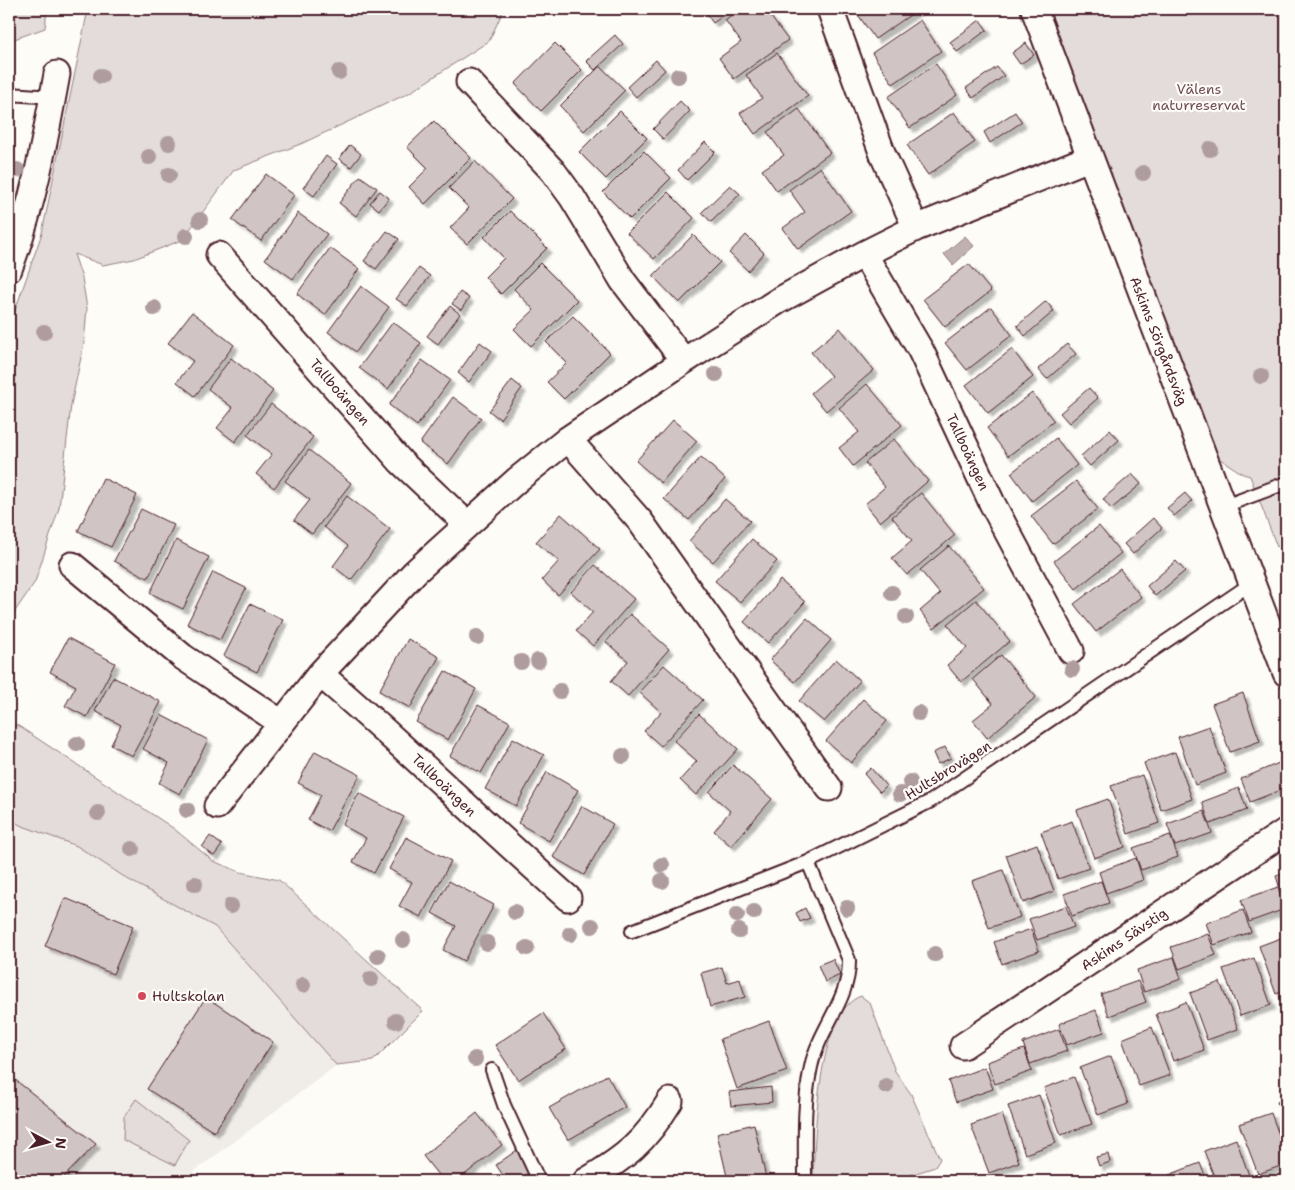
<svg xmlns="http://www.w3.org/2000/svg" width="1295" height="1190" font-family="'Shantell Sans',sans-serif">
	<defs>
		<filter id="shadow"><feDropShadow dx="4.5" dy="4.5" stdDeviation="1" flood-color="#0004"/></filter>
	</defs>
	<rect width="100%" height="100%" fill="#fdfcf7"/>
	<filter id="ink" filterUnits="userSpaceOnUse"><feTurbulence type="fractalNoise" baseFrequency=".02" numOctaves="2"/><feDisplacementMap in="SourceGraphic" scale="10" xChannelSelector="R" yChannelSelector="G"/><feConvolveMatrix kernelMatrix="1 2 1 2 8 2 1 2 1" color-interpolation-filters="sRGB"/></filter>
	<g filter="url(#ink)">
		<path fill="#f0ece8" d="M9 817 75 844 214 927 337 1065 181 1181H9Z"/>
		<path fill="#e3dcda" stroke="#967e82" d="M9 9H47L45 28 9 41Z
			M88 9H504L489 41 409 93 303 143 234 170 182 240 134 259 103 265 74 254 82 278 87 308 84 343 71 405 59 508 35 582 9 620V328L42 233Z
			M1049 9H1286V540L1277 547 1250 476 1243 474 1217 457Z
			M9 725H17L173 828 213 861 240 872 279 880 423 1011 373 1061 336 1065 215 927 129 880 77 846 20 825 9 818Z
			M861 996 870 1003 895 1071 911 1094 940 1159 935 1167 910 1175 933 1181H813C815 1141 816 1011 861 996Z
			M136 1099 189 1140 175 1165 123 1140 124 1117Z"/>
		<path fill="#c0b1b1" stroke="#91777b" d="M965 236 974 246 953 265 944 254Z"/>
		<path fill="#d0c5c4" stroke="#4a1f2b" filter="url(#shadow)" d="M703 9H732L713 23Z
			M740 9H765L788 40 734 79 719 58 741 42 725 20Z
			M854 9H919L875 39Z
			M920 20 941 51 893 84 872 53Z
			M980 20 987 30 957 52 950 42Z
			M615 35 623 44 595 70 586 61Z
			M555 43 582 70 541 111 515 84Z
			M1026 43 1034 55 1020 64 1012 53Z
			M777 53 808 96 755 134 740 113 762 98 746 75Z
			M656 60 665 70 636 97 627 87Z
			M936 64 957 95 910 128 888 97Z
			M600 66 625 90 584 131 560 106Z
			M997 67 1004 76 973 98 966 88Z
			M680 101 690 111 663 139 653 129Z
			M799 109 830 153 777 191 762 170 784 155 767 132Z
			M620 111 647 138 606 179 579 152Z
			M954 112 975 142 928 175 907 145Z
			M1015 112 1022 122 990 143 984 132Z
			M434 121 471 158 425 204 409 187 428 168 407 147Z
			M705 142 715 152 687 180 678 170Z
			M350 145 361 154 351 167 339 159Z
			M644 151 671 178 630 219 603 192Z
			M326 156 337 164 314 196 303 188Z
			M475 161 512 199 467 244 450 228 469 208 449 188Z
			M820 167 851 211 798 249 783 228 805 212 789 190Z
			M266 174 294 195 261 241 232 220Z
			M360 176 377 188 356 216 339 203Z
			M730 185 740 194 711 222 702 212Z
			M380 191 389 198 379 210 370 203Z
			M668 192 694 218 654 259 627 233Z
			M510 211 547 248 501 294 485 277 504 258 484 237Z
			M298 213 327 234 293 279 265 259Z
			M387 231 399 239 376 269 364 261Z
			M693 235 720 262 679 303 653 276Z
			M746 235 764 253 748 271 729 253Z
			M330 248 359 269 325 315 297 294Z
			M540 263 577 300 531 346 514 329 534 310 514 289Z
			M969 264 991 291 945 327 923 299Z
			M419 268 430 276 407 306 396 299Z
			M361 286 389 307 356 352 328 332Z
			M460 292 469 298 461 310 452 304Z
			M1046 301 1054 311 1025 336 1017 326Z
			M450 306 460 314 438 344 427 336Z
			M991 307 1012 335 967 370 945 343Z
			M192 312 234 345 195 396 177 382 193 361 168 343Z
			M573 316 610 353 564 399 547 382 567 363 546 342Z
			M393 322 421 343 388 389 359 368Z
			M840 328 874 370 826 411 811 393 831 376 811 352Z
			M480 342 492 351 469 382 458 373Z
			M1067 344 1076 354 1047 379 1038 369Z
			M1012 349 1033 377 988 413 966 385Z
			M231 358 273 391 235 442 217 428 233 408 208 389Z
			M422 360 450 380 417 426 389 405Z
			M512 380 522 388 500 419 489 411Z
			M867 384 902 425 853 466 839 448 859 432 839 408Z
			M1089 388 1098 398 1069 423 1060 413Z
			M1032 393 1054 421 1008 456 987 428Z
			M453 397 481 418 448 464 420 443Z
			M271 404 313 437 274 488 256 474 272 454 247 435Z
			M673 420 697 441 661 483 636 461Z
			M1110 430 1119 440 1090 466 1081 456Z
			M1056 438 1077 465 1032 501 1011 473Z
			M894 439 928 481 880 522 865 504 885 487 865 463Z
			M309 450 351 483 312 534 294 520 310 500 285 481Z
			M701 457 725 479 689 520 664 499Z
			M1132 474 1141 484 1111 509 1103 499Z
			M103 478 137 495 111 547 78 531Z
			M1076 481 1098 509 1053 544 1031 516Z
			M921 493 955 535 907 575 892 558 912 541 892 517Z
			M1185 493 1192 501 1174 516 1167 508Z
			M347 496 390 529 351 580 333 566 348 546 324 527Z
			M725 499 750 521 713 562 689 541Z
			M141 509 174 525 148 578 114 561Z
			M561 514 600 549 558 595 542 580 559 561 536 542Z
			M1153 518 1162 528 1133 554 1124 544Z
			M1099 526 1121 553 1076 589 1054 561Z
			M752 539 777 561 740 602 715 581Z
			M176 540 209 557 183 609 150 593Z
			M949 546 984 588 934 628 920 611 940 594 920 570Z
			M1176 561 1185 571 1155 596 1147 586Z
			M595 565 634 599 593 646 576 631 593 612 571 592Z
			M1120 569 1141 597 1096 632 1074 604Z
			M213 572 246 588 220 640 187 624Z
			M780 580 805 602 768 643 744 622Z
			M976 600 1010 641 961 682 947 665 967 648 947 624Z
			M250 604 283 620 257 672 224 656Z
			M630 614 669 649 628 696 611 681 628 661 606 642Z
			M807 618 831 640 795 682 770 660Z
			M68 638 115 663 87 717 65 706 76 686 50 672Z
			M408 639 439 657 410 708 379 691Z
			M1001 655 1036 697 987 738 973 720 993 704 973 679Z
			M836 659 860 681 824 722 799 701Z
			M664 665 703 700 661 746 644 731 661 712 639 692Z
			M445 671 476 689 448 740 416 722Z
			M113 677 161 702 132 756 111 745 121 725 95 711Z
			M1243 693 1260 741 1230 752 1212 704Z
			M863 699 887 721 851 763 826 741Z
			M478 705 510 722 481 773 450 756Z
			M699 714 738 749 696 795 680 780 697 761 674 741Z
			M161 715 208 740 180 794 159 783 169 763 143 749Z
			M1209 726 1226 773 1195 785 1178 737Z
			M513 738 544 755 516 806 485 789Z
			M945 747 951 758 938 764 933 753Z
			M315 751 360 775 329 831 308 820 321 795 298 783Z
			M1175 752 1192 799 1161 810 1144 763Z
			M1279 763 1286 781V788L1250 802 1241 779Z
			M733 765 772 799 731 846 714 831 730 811 709 792Z
			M871 768 886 786 880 792 864 774Z
			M547 772 578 790 549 841 518 823Z
			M1142 775 1159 823 1128 834 1111 786Z
			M1239 788 1247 810 1210 824 1202 802Z
			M359 793 404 817 374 873 353 862 366 838 342 825Z
			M1108 799 1125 847 1094 858 1077 810Z
			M582 806 613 824 584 875 553 857Z
			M1204 811 1212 833 1175 846 1167 824Z
			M1072 821 1089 868 1058 879 1041 832Z
			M1170 835 1178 857 1141 870 1133 848Z
			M210 836 222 845 214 856 202 847Z
			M406 837 451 861 421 917 399 906 412 882 389 869Z
			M1037 844 1054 891 1023 903 1006 855Z
			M1136 858 1143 880 1106 893 1099 872Z
			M1003 870 1020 917 989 928 972 881Z
			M1286 872V897L1283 898 1276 876Z
			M449 881 494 905 464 961 443 950 456 926 432 913Z
			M1101 881 1109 903 1072 916 1064 894Z
			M1278 887 1285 909 1249 922 1241 900Z
			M65 898 133 926 113 974 45 946Z
			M1066 906 1074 927 1037 940 1029 919Z
			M805 908 810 918 800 922 796 913Z
			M1243 910 1251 932 1214 945 1206 923Z
			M1031 929 1039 951 1002 964 994 942Z
			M1208 934 1216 955 1179 969 1171 947Z
			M1286 936V990L1276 994 1259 946Z
			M1174 957 1181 979 1144 992 1137 970Z
			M1254 958 1271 1005 1240 1016 1223 969Z
			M833 959 840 975 825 982 818 965Z
			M722 967 727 983 740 979 745 997 710 1007 701 973Z
			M1138 981 1146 1002 1109 1016 1101 994Z
			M1220 982 1238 1029 1207 1040 1190 993Z
			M206 997 273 1042 214 1132 147 1089Z
			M1186 1002 1204 1050 1173 1061 1156 1014Z
			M1096 1010 1104 1032 1067 1045 1059 1024Z
			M543 1013 566 1049 518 1080 495 1045Z
			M769 1021 787 1071 737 1089 720 1039Z
			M1152 1027 1170 1075 1139 1086 1122 1039Z
			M1059 1029 1067 1051 1030 1064 1023 1043Z
			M1024 1049 1032 1071 995 1084 987 1062Z
			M1111 1056 1128 1104 1098 1115 1080 1068Z
			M985 1067 993 1089 956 1102 948 1081Z
			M9 1075 96 1144 60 1181H9Z
			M607 1075 625 1107 568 1140 549 1108Z
			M1074 1077 1092 1124 1061 1135 1044 1088Z
			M771 1087 772 1102 731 1106 729 1092Z
			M1039 1095 1056 1143 1025 1154 1008 1106Z
			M1286 1099V1128L1277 1102Z
			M477 1113 502 1145 457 1181H443L423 1156Z
			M1271 1113 1286 1154V1164L1258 1174 1239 1124Z
			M1002 1114 1019 1162 989 1173 971 1125Z
			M754 1124 766 1178 753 1181H728L717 1133Z
			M1236 1139 1251 1181H1216L1204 1151Z
			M517 1150 531 1171 517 1181H507L496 1165Z
			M1108 1154 1110 1162 1099 1166 1096 1157Z
			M1200 1163 1207 1181H1171L1169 1175Z"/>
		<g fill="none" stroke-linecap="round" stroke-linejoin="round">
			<g stroke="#4a1f2b" stroke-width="16">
				<path id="lane" d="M9 94 53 97
					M1222 507 1286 483
					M632 931 808 862 931 801 1252 583
					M492 1070 504 1105 539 1181
					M805 1181C805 1144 803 1103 811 1067 819 1028 850 1000 849 960L808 862"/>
			</g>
			<g stroke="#4a1f2b" stroke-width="29">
				<path id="street" d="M830 9 883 155 916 228
					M1034 9 1286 673
					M469 82 553 171 572 197 623 281 684 361
					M864 254 921 351 992 503 1071 651
					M219 255 401 462 467 524
					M9 269C33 207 45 140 57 74
					M568 439 640 521 829 788
					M72 565 183 657 280 722
					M320 674C405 746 484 824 568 898
					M217 806 320 674 415 572 517 480 568 439 684 361 778 301 864 254 916 228 1089 158
					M963 1046 1286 831
					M586 1181C626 1157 645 1142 670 1101"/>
			</g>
			<use href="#lane" stroke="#fdfcf7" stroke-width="12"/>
			<use href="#street" stroke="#fdfcf7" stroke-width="25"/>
		</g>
		<g fill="#af9c9f">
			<circle cx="339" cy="72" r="8"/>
			<circle cx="101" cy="76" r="8"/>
			<circle cx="678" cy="76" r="8"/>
			<circle cx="169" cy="143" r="8"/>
			<circle cx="1210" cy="149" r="8"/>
			<circle cx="149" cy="157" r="8"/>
			<circle cx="17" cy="170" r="8"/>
			<circle cx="1143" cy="173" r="8"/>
			<circle cx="169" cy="175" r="8"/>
			<circle cx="200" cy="220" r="8"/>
			<circle cx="186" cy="236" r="8"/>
			<circle cx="154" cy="308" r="8"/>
			<circle cx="44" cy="332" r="8"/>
			<circle cx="716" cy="374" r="8"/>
			<circle cx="1261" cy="376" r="8"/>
			<circle cx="892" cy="593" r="8"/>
			<circle cx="906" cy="617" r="8"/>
			<circle cx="477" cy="637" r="8"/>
			<circle cx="538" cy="661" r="8"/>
			<circle cx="521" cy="662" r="8"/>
			<circle cx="1072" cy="669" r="8"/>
			<circle cx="560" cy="691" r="8"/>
			<circle cx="919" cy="713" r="8"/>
			<circle cx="77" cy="744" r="8"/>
			<circle cx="623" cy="756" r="8"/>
			<circle cx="910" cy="782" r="8"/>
			<circle cx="900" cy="794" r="8"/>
			<circle cx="187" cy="810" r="8"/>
			<circle cx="98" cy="813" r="8"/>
			<circle cx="132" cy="849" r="8"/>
			<circle cx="662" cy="865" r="8"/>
			<circle cx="662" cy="881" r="8"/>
			<circle cx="195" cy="884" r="8"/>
			<circle cx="231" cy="906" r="8"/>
			<circle cx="847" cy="908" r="8"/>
			<circle cx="515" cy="912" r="8"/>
			<circle cx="754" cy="912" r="8"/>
			<circle cx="737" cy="915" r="8"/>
			<circle cx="592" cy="926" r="8"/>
			<circle cx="739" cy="931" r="8"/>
			<circle cx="570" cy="934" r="8"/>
			<circle cx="403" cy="940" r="8"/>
			<circle cx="487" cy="943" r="8"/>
			<circle cx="527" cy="948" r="8"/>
			<circle cx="935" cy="954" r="8"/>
			<circle cx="378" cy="956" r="8"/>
			<circle cx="371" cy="979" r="8"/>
			<circle cx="303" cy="985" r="8"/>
			<circle cx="396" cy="1021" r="8"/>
			<circle cx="475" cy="1059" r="8"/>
			<circle cx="886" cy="1086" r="8"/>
		</g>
	</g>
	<circle fill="#d1495b" stroke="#fdfcf7" stroke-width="2" cx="142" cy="996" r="5"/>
	<g text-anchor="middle" stroke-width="4.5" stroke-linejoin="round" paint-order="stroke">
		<g font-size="14" fill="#704e57" stroke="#fdfcf7">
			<text x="1199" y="94">Välens<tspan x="1199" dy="16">naturreservat</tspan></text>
		</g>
		<g font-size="14" fill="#4a1f2b" stroke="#fdfcf7">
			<text transform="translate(1159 341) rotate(69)" y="5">Askims Sörgårdsväg</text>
			<text transform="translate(340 392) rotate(49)" y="5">Tallboängen</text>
			<text transform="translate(968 452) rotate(65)" y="5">Tallboängen</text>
			<text transform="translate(948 770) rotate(-32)" y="5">Hultsbrovägen</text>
			<text transform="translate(444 785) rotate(44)" y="5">Tallboängen</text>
			<text transform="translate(1124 939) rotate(-34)" y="5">Askims Sävstig</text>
		</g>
		<g font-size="14" fill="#4a1f2b" stroke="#fdfcf7" text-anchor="start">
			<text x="152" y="1001">Hultskolan</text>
		</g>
	</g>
	<rect width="1295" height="1190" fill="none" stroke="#fdfcf7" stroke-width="30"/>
	<rect x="15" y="15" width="1265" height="1160" fill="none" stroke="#4a1f2b" stroke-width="2" filter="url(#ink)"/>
	<g transform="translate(48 1142) rotate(96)" stroke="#fdfcf7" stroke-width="4" paint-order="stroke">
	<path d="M0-4L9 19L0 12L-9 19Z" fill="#4a1f2b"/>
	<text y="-8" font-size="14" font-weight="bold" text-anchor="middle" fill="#4a1f2b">N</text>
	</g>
</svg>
